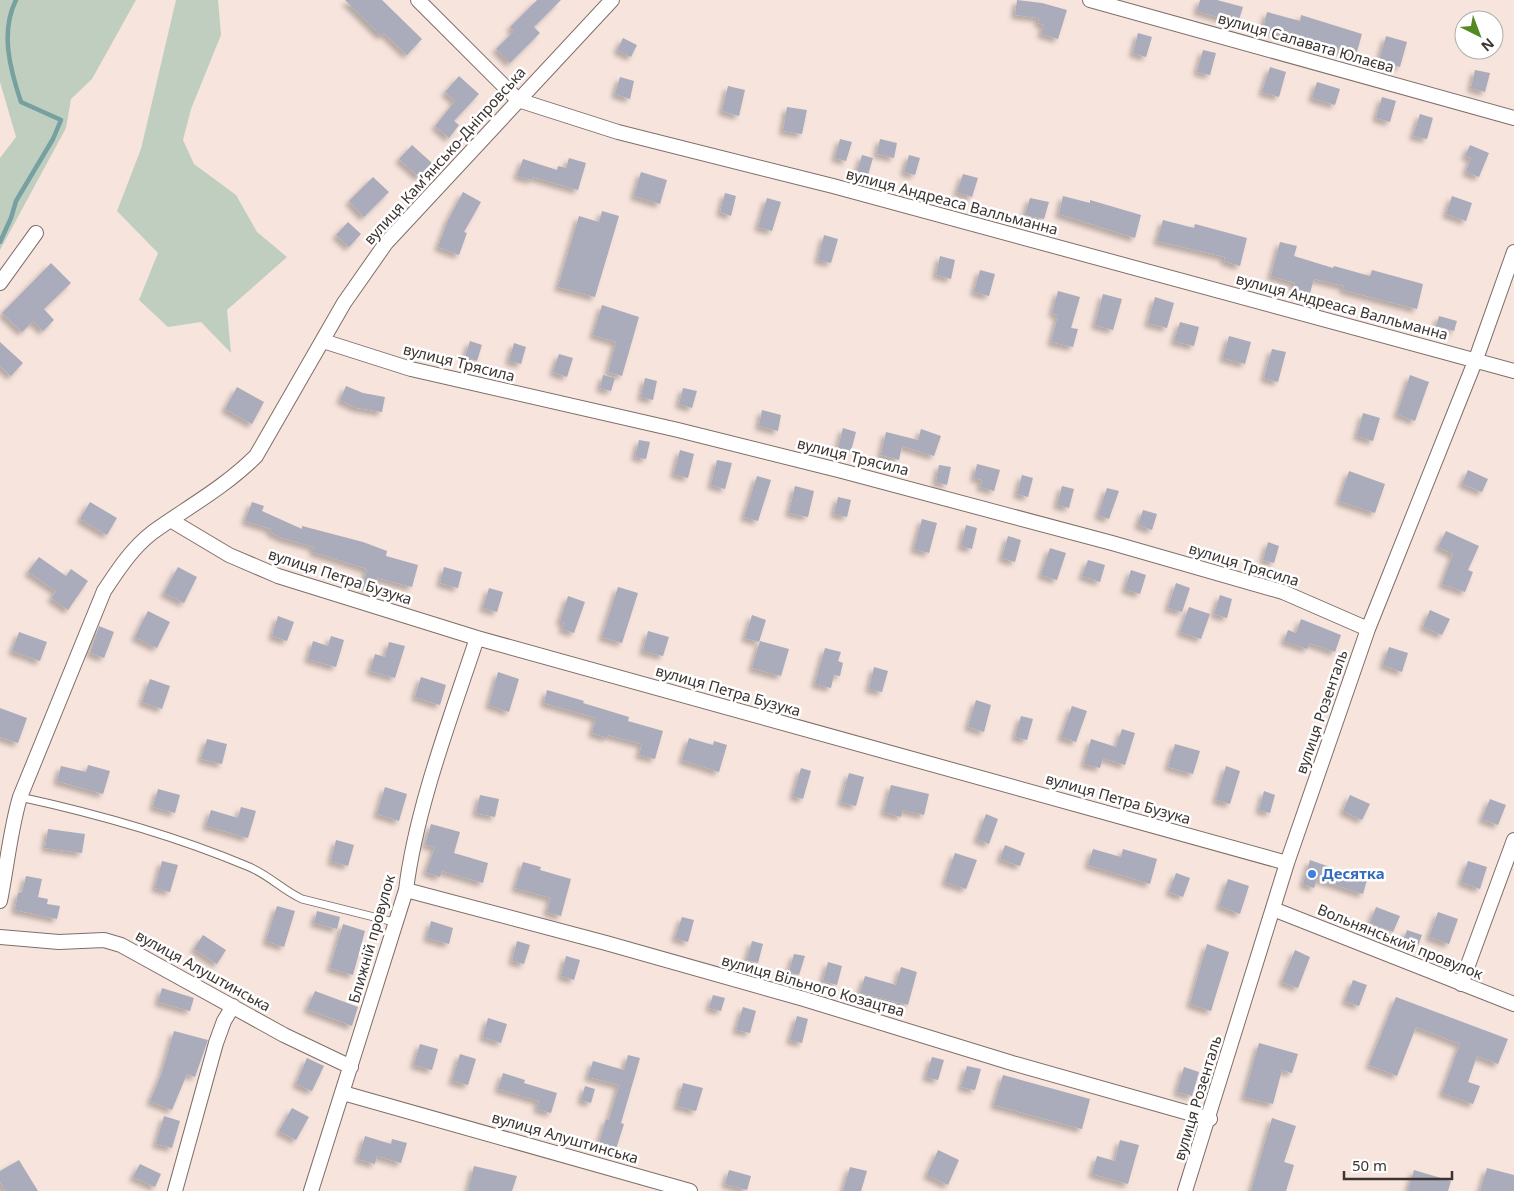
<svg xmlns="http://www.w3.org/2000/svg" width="1514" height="1191" font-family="'Noto Sans',sans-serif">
	<defs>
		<filter id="shadow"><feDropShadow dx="-4" dy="4" stdDeviation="2.5" flood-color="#0004"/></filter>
	</defs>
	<rect width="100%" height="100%" fill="#f7e4dd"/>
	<path fill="#bfcebf" d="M0 0H136L92 79 71 99 66 128 0 250V158L16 137 0 82Z
		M176 0H218L221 35 191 109 183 140 194 164 236 195 257 232 287 257 227 310 231 353 201 322 168 327 139 300 158 253 117 211 141 149Z"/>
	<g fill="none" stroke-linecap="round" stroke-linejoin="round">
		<path stroke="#77a0a0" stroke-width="4.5" d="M0 242 11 218 16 201 53 139 61 120 21 102C10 69 0 32 16 0"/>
	</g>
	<path fill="#aaabbb" filter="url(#shadow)" d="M345 0H382L422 39 407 55 384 33 381 36Z
		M537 0H561L534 27 540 33 510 63 496 49 514 31 510 27Z
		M1017 0 1042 3 1067 10 1058 39 1041 34 1044 25 1038 23 1039 18 1015 15Z
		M1200 0H1217L1243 7 1238 23 1197 11Z
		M1267 12 1300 21 1301 15 1362 34 1356 55 1263 29Z
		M1138 33 1152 37 1146 57 1133 53Z
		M1386 36 1407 42 1400 67 1379 61Z
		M623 38 637 45 631 57 617 50Z
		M1203 50 1216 53 1210 75 1197 72Z
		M1270 67 1286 72 1279 97 1262 92Z
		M1475 70 1490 73 1485 92 1471 88Z
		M459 76 479 94 454 121 459 125 449 138 435 126 455 101 445 92Z
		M620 77 634 81 630 99 615 94Z
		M1317 82 1340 89 1335 105 1312 98Z
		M728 86 745 90 739 116 722 111Z
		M1382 97 1396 101 1390 122 1376 118Z
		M787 107 807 110 802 134 783 131Z
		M1420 114 1433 118 1427 139 1413 136Z
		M840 139 852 142 846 161 835 158Z
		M880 139 897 143 894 158 877 154Z
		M412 145 432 163 419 177 399 159Z
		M1470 145 1489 153 1479 177 1466 172 1471 158 1465 156Z
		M862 155 873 158 868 175 857 172Z
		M909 155 920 158 915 175 904 172Z
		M569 158 586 163 578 190 533 177 532 180 517 176 523 159 557 170 558 166 566 168Z
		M641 172 667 180 660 204 634 196Z
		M963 174 978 178 972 197 957 192Z
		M373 177 389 192 364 217 349 201Z
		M463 192 481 202 464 232 467 233 459 255 438 247 448 220Z
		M725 193 736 196 731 216 720 212Z
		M1063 196 1090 203V200L1141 215 1135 238 1059 214Z
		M1452 196 1472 203 1466 221 1446 214Z
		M767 198 781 202 772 231 758 227Z
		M1030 198 1049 202 1044 219 1025 215Z
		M602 211 619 216 595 297 558 287 579 216 599 222Z
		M1163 220 1194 228 1195 224 1247 238 1240 266 1224 261 1225 257 1157 241Z
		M348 222 361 234 349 247 336 235Z
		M824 235 838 239 831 263 818 260Z
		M1280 242 1297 246 1294 256 1333 268 1334 266 1370 276 1372 270 1423 284 1417 309 1343 290 1344 286 1314 279 1310 293 1294 288 1295 283 1271 276Z
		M940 256 955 260 951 279 936 275Z
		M51 263 71 283 44 309 54 320 43 331 33 321 22 332 2 313Z
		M980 270 995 274 989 296 974 292Z
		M1058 291 1080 297 1071 328 1078 329 1073 347 1051 342 1058 315 1052 313Z
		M1103 294 1122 299 1113 330 1095 325Z
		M1155 297 1174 303 1167 328 1148 323Z
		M602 305 639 317 622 376 608 372 616 342 593 335Z
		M1439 316 1457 321 1454 331 1436 326Z
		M1180 322 1199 327 1194 346 1174 341Z
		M1229 336 1251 342 1245 364 1223 358Z
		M470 341 482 345 477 361 465 357Z
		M0 342 23 363 11 376 0 366Z
		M514 343 526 347 521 364 509 361Z
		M1272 349 1286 352 1278 382 1264 378Z
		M559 354 573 358 567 377 553 372Z
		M603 375 615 378 611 391 600 388Z
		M1410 375 1429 382 1415 421 1397 414Z
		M645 378 657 381 653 400 641 397Z
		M346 386 363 393 385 397 382 412 357 408 340 400Z
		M237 387 264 402 252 424 225 409Z
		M683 388 697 391 692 408 679 404Z
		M762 410 781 415 778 431 759 426Z
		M1363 413 1380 418 1373 441 1357 436Z
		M843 428 856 432 851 451 838 448Z
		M921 429 941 436 934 456 902 446 899 460 881 455 886 432 918 440Z
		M639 440 650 442 646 459 635 457Z
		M680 450 694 454 688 478 674 474Z
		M717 460 732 463 725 489 711 485Z
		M977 464 1000 470 994 491 980 487 982 480 974 478Z
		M939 465 951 467 947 485 936 482Z
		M1468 470 1488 479 1482 492 1462 484Z
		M1349 471 1385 484 1375 513 1339 501Z
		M1022 475 1033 478 1028 497 1017 494Z
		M757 476 771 480 758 521 744 517Z
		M795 486 814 491 808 517 789 513Z
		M1062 486 1074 489 1069 508 1057 505Z
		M1107 488 1119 491 1109 519 1098 515Z
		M838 497 851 500 847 517 834 514Z
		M90 502 117 518 107 535 80 519Z
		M252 502 264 506 262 511 302 529V526L363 542 387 551 386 556 418 565 412 587 377 578 375 589 363 587 367 569 313 552 314 547 282 538 270 532 271 529 245 521Z
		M1143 510 1157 514 1152 530 1138 525Z
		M922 519 937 523 929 553 914 549Z
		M966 525 977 528 972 549 961 546Z
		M1446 531 1479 546 1468 570 1473 572 1465 592 1442 584 1453 554 1438 547Z
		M1008 536 1021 540 1015 562 1002 558Z
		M1268 542 1279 546 1274 563 1263 560Z
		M1050 548 1066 553 1057 580 1041 575Z
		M39 557 66 576 71 569 88 581 68 610 51 598 56 591 28 572Z
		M1088 560 1105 565 1100 582 1082 576Z
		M178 567 197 577 184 603 164 593Z
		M444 567 462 572 458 588 440 583Z
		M1131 570 1146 575 1140 594 1125 589Z
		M1176 583 1190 588 1182 612 1168 608Z
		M618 587 638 593 622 643 602 637Z
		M489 588 503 592 497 612 483 608Z
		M1220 595 1232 599 1227 618 1214 614Z
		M568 596 585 602 574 633 562 629 564 623 560 621Z
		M1189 607 1210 614 1201 639 1180 632Z
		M1430 610 1450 619 1442 635 1423 627Z
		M148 611 170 622 157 648 135 637Z
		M752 615 766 620 759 642 745 638Z
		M278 616 294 622 287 641 272 636Z
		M1301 619 1341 635 1335 652 1310 643 1307 649 1284 641 1288 630 1296 633Z
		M99 626 114 632 104 658 90 653Z
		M648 631 669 637 663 656 643 651Z
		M19 632 47 642 40 661 12 651Z
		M331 636 344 640 336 667 308 659 313 641 328 646Z
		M760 641 789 649 781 676 752 668Z
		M389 642 405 646 395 678 370 671 375 654 385 657Z
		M1389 647 1408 653 1402 672 1383 665Z
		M825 648 841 652 838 661 843 663 840 676 834 675 831 688 815 684Z
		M874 667 888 671 882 692 869 689Z
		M498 672 519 679 509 712 489 705Z
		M421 677 446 685 440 705 415 697Z
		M150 679 170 686 162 709 142 702Z
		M547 690 584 701 583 703 629 717 628 721 663 731 655 759 639 755 642 744 608 735 607 738 592 733 596 718 544 703Z
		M976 700 991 705 984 732 968 727Z
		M1072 706 1087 711 1076 742 1061 737Z
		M0 708 27 718 18 743 0 737Z
		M1021 716 1033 719 1027 740 1015 737Z
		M1122 729 1135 733 1125 765 1103 758 1100 768 1084 764 1091 739 1116 747Z
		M689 738 713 745 714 741 727 745 719 772 682 760Z
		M207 739 227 744 222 764 201 759Z
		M1175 744 1200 751 1193 774 1168 767Z
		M88 765 110 771 103 794 57 781 61 766 86 772Z
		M1226 766 1240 771 1230 804 1216 800Z
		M801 768 811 771 803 799 793 796Z
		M849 773 864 777 856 806 841 802Z
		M891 785 929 794 924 815 903 810 901 817 884 812Z
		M385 787 407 794 399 821 377 814Z
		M158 789 180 795 175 813 153 807Z
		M1264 791 1275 795 1270 813 1259 810Z
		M480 795 499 799 495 817 476 813Z
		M1350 795 1370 804 1362 820 1343 811Z
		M1490 799 1506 805 1498 825 1482 819Z
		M241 807 256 811 248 838 206 826 211 810 238 818Z
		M986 814 998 819 989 844 977 839Z
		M431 824 460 832 454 853 488 863 483 883 442 871 440 877 426 872 435 847 425 845Z
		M48 829 85 834 82 853 45 848Z
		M336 840 354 845 348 866 331 861Z
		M1005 845 1025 853 1020 866 1000 859Z
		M1093 849 1121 857 1123 849 1157 859 1150 884 1088 865Z
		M955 853 977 860 966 889 945 882Z
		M1310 860 1367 880 1363 894 1317 879 1314 888 1303 884Z
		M162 861 178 865 170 892 155 888Z
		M1468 861 1487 867 1480 889 1461 882Z
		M523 862 541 867 540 870 571 879 561 916 547 912 551 898 515 888Z
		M1176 873 1190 878 1183 897 1169 892Z
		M26 876 42 879 38 897 48 899 47 904 60 906 57 919 15 910 18 893H22Z
		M1228 879 1249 886 1240 914 1219 906Z
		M277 906 295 911 284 947 266 941Z
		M1376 907 1400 916 1393 932 1370 923Z
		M317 911 340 917 337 929 314 923Z
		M1438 912 1458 919 1449 944 1429 937Z
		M682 917 694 920 688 942 675 938Z
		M431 921 453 928 449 944 427 938Z
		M343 924 365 931 353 975 330 968Z
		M1407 930 1422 935 1418 946 1403 941Z
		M203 935 226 950 217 964 194 949Z
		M517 941 530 945 524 964 512 961Z
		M752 941 763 944 758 963 747 960Z
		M1207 944 1229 952 1211 1011 1190 1004Z
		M1295 950 1310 957 1298 988 1282 982Z
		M794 954 805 956 799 975 789 972Z
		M566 956 580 960 574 980 561 976Z
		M828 962 842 966 837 985 823 981Z
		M901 967 917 972 908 1005 860 993 865 976 896 985Z
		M1353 980 1367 985 1359 1006 1345 1001Z
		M162 988 194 998 190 1011 158 1002Z
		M315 991 358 1007 352 1026 307 1009Z
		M713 995 725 998 721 1011 709 1008Z
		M1396 997 1508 1039 1498 1064 1477 1056 1468 1082 1480 1086 1473 1104 1442 1093 1460 1044 1416 1027 1397 1076 1369 1065Z
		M743 1007 756 1011 750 1033 736 1030Z
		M797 1016 808 1019 802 1043 790 1040Z
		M488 1018 507 1024 501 1043 483 1037Z
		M174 1031 208 1040 195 1077 187 1074 172 1110 150 1101 162 1073Z
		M1259 1043 1298 1054 1292 1073 1282 1070 1273 1104 1244 1097Z
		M420 1044 438 1049 432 1070 414 1065Z
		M460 1054 476 1059 468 1085 452 1081Z
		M628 1055 640 1058 621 1123 624 1124 616 1149 599 1144 606 1119 609 1120 619 1085 588 1077 593 1061 624 1070Z
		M932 1057 944 1060 938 1080 926 1077Z
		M307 1058 324 1066 312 1091 296 1084Z
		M967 1066 981 1069 975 1090 961 1087Z
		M1184 1067 1199 1072 1192 1096 1177 1092Z
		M503 1073 525 1080 524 1083 557 1093 551 1113 537 1109 539 1101 498 1089Z
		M1003 1075 1090 1099 1082 1129 994 1105Z
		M683 1083 703 1088 696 1111 677 1106Z
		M585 1086 595 1089 591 1103 581 1100Z
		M292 1108 309 1117 296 1140 279 1131Z
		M164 1116 180 1121 172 1148 156 1144Z
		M1272 1118 1296 1126 1284 1162 1294 1165 1286 1191H1251Z
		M365 1136 391 1144 392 1139 407 1143 401 1163 377 1156 375 1164 358 1159Z
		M1120 1140 1139 1145 1128 1184 1092 1174 1097 1156 1115 1161Z
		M938 1150 959 1160 948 1185 927 1175Z
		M19 1160 38 1191H5L0 1182V1171Z
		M140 1164 161 1174 155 1187 133 1177Z
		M474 1166 517 1176 512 1191H468Z
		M850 1167 867 1171 861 1191H843Z
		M1487 1168 1514 1175V1191H1480Z
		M729 1170 751 1176 747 1190 725 1184Z
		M1414 1170 1451 1181 1448 1191H1408Z"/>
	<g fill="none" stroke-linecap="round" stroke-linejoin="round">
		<g stroke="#7f6e68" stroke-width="9">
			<path id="service" d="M20 797C98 814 173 835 247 866 268 874 282 890 302 899L394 922"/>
		</g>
		<g stroke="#7f6e68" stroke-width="16">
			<path id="minor" d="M418 0 518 100 618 132 833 186 1514 371
				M1090 0 1514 118
				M0 283 36 233
				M323 341 411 369 678 430 842 471 1112 543 1283 592 1368 629
				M172 521 229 555 278 576 477 638 1287 863
				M406 890 606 943 804 999 1012 1063 1210 1119
				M0 901C7 866 10 831 20 797L104 591C118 570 132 548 153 532 188 507 225 487 256 456L344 303 386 243 612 0
				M1273 909 1514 1004
				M0 937 59 942 104 940 121 945 284 1035 351 1067
				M1461 984 1514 840
				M343 1093 690 1191
				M175 1191 216 1043 224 1021 233 1006
				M311 1191 406 890C416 808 451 717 477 638
				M1185 1191 1287 863 1368 629 1476 359 1514 252"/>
		</g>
		<use href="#service" stroke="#fff" stroke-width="7"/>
		<use href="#minor" stroke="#fff" stroke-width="14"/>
	</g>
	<circle fill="#3f7fe0" stroke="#fff" stroke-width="2" cx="1312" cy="874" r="5"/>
	<g text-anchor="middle" stroke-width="5" stroke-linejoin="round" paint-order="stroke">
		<g font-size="15" fill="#3b3431" stroke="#fff">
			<text transform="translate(1306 43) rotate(16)" y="5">вулиця Салавата Юлаєва</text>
			<text transform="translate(445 156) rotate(-48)" y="5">вулиця Кам’янсько-Дніпровська</text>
			<text transform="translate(952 202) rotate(15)" y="5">вулиця Андреаса Валльманна</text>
			<text transform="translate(1342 307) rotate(15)" y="5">вулиця Андреаса Валльманна</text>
			<text transform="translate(459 363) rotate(14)" y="5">вулиця Трясила</text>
			<text transform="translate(853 457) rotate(14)" y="5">вулиця Трясила</text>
			<text transform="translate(1244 565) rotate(17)" y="5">вулиця Трясила</text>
			<text transform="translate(340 577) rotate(18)" y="5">вулиця Петра Бузука</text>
			<text transform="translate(728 691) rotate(16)" y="5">вулиця Петра Бузука</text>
			<text transform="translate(1322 712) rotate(-71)" y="5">вулиця Розенталь</text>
			<text transform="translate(1118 799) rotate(16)" y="5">вулиця Петра Бузука</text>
			<text transform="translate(372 939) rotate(-74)" y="5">Ближній провулок</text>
			<text transform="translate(1400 942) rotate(22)" y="5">Вольнянський провулок</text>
			<text transform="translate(203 971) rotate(29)" y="5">вулиця Алуштинська</text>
			<text transform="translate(813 986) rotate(16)" y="5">вулиця Вільного Козацтва</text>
			<text transform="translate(1198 1098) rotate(-73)" y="5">вулиця Розенталь</text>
			<text transform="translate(565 1138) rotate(16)" y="5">вулиця Алуштинська</text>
		</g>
		<g font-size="15" font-weight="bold" fill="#366cbe" stroke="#fff" text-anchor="start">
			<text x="1322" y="879">Десятка</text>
		</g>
	</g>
	<g transform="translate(1479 35) rotate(138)"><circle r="24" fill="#ffffff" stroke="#b1aead"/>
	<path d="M0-4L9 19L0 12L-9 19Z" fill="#548a23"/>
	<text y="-8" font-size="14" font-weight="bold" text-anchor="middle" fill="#3b3431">N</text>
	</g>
	<path d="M1344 1171v8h108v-8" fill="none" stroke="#3b3431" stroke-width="2.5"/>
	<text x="1352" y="1171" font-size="15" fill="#3b3431" stroke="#ffffff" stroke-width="4" paint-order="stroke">50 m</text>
</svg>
